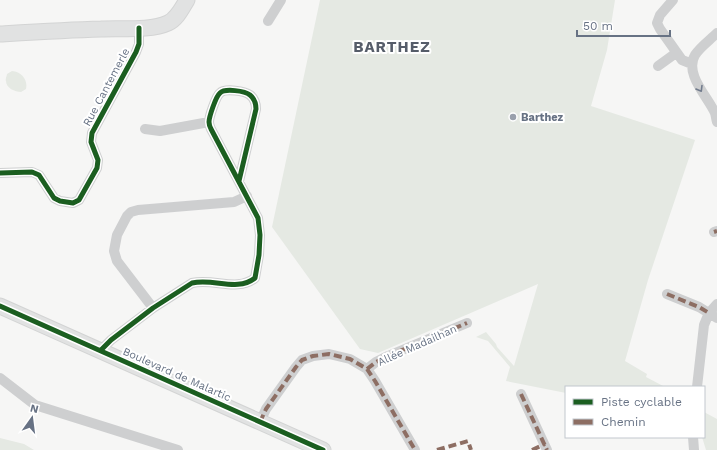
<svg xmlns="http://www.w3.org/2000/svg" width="717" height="450" font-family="'Work Sans',sans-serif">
	<rect width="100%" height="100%" fill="#f6f6f5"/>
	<path fill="#e5e9e3" d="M320 0H615L607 50 591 106 695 140 648 280 625 361 647 374 646 377 665 387H566V393L506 381 510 367 488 341 476 337 486 332 496 344 497 347 514 366 538 284 378 353 360 349 272 227Z
		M12 71C22 72 28 80 26 89L21 92C15 92 6 88 6 81 5 79 7 76 7 74Z
		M704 412 717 419V450H706L702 437H704Z
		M0 438 24 444 34 450H0Z"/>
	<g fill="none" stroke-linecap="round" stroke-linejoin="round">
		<g stroke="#d3d4d4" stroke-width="17">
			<path id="secondary" d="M0 34C34 32 67 30 101 29 120 28 151 31 168 23 177 19 182 8 187 0
				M0 306 323 450"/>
		</g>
		<path stroke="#cecfd0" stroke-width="10" d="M673 0 660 15 657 23 660 29 682 60 692 64
			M268 21 281 0
			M717 33C710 40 700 47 695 55 684 74 708 97 715 113 716 116 716 119 717 122
			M658 66 676 53
			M145 129 160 131 209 122
			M0 173 32 172 39 175 54 198 60 201 73 203 79 200 97 168 98 160 91 142 92 133 136 52 139 44V28
			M714 232 717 231
			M667 294 699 307 717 318
			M153 308 117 261 114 251 117 235 127 216 131 212 138 210 234 202 247 196
			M101 350 111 340 153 308 192 283C214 278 237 292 255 278L259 255 260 235 258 218 211 129C210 127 209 125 209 122 209 117 216 96 220 93 225 88 245 91 250 95 255 99 256 103 256 109L239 181
			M367 369 376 362 388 356 467 323
			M0 378 35 405 178 450
			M697 387 704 325 709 313 717 304
			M521 394 547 450
			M260 422 266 409 296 367 302 360 313 356 329 354 350 359 367 369 375 381 415 450
			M693 437 694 450"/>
		<use href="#secondary" stroke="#e1e2e2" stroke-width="15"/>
		<path stroke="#8d6e63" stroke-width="4" stroke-dasharray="8 4" stroke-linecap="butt" d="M714 232 717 231
			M667 294 699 307 709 313
			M367 369 376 362 388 356 467 323
			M521 394 547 450
			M260 422 266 409 296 367 302 360 313 356 329 354 350 359 367 369 375 381 415 450
			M437 450 468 441 471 450
			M532 450 545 444"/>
		<g stroke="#fff" stroke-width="8">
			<path id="cycleway" d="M0 173 32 172 39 175 54 198 60 201 73 203 79 200 97 168 98 160 91 142 92 133 136 52 139 44V28
				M0 306 323 450
				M101 350 111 340 153 308 192 283C214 278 237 292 255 278L259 255 260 235 258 218 211 129C210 127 209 125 209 122 209 117 216 96 220 93 225 88 245 91 250 95 255 99 256 103 256 109L239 181"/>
		</g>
		<use href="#cycleway" stroke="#1b5e20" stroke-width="5"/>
	</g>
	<defs><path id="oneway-chevron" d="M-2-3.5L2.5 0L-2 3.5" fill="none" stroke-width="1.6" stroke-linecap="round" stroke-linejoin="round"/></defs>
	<use stroke="#717b8c" href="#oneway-chevron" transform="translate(700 89) rotate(59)"/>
	<circle fill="#99a0ac" stroke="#fff" stroke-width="1.5" cx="513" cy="117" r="4"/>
	<g text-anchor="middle" stroke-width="4" stroke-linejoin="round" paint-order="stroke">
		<g font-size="11" fill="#677284" stroke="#fff">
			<text transform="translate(106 87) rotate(-62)" y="4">Rue Cantemerle</text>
			<text transform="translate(417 345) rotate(-24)" y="4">Allée Madailhan</text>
			<text transform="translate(177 374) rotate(24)" y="4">Boulevard de Malartic</text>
		</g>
		<g font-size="11" font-weight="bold" fill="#677284" stroke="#fff" text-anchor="start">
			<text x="521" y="121">Barthez</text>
		</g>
		<g font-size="15" font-weight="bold" letter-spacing="1" fill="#555c69" stroke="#fff">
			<text x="392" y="52">BARTHEZ</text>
		</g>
	</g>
	<rect x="565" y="386" width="140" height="52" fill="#ffffff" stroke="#c2c7ce"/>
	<rect x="573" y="399" width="20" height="6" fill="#1b5e20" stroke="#c2c7ce"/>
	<text x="601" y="406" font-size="12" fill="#677284">Piste cyclable</text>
	<rect x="573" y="419" width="20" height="6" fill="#8d6e63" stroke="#c2c7ce"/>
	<text x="601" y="426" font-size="12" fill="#677284">Chemin</text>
	<g transform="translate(32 418) rotate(14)" stroke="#ffffff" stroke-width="3" paint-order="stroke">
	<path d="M0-3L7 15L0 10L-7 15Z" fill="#677284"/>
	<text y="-6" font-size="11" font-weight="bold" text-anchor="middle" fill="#677284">N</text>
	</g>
	<path d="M577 30v6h93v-6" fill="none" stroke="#677284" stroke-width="2"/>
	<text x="583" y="30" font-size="12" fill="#677284" stroke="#ffffff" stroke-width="3" paint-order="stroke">50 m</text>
</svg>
